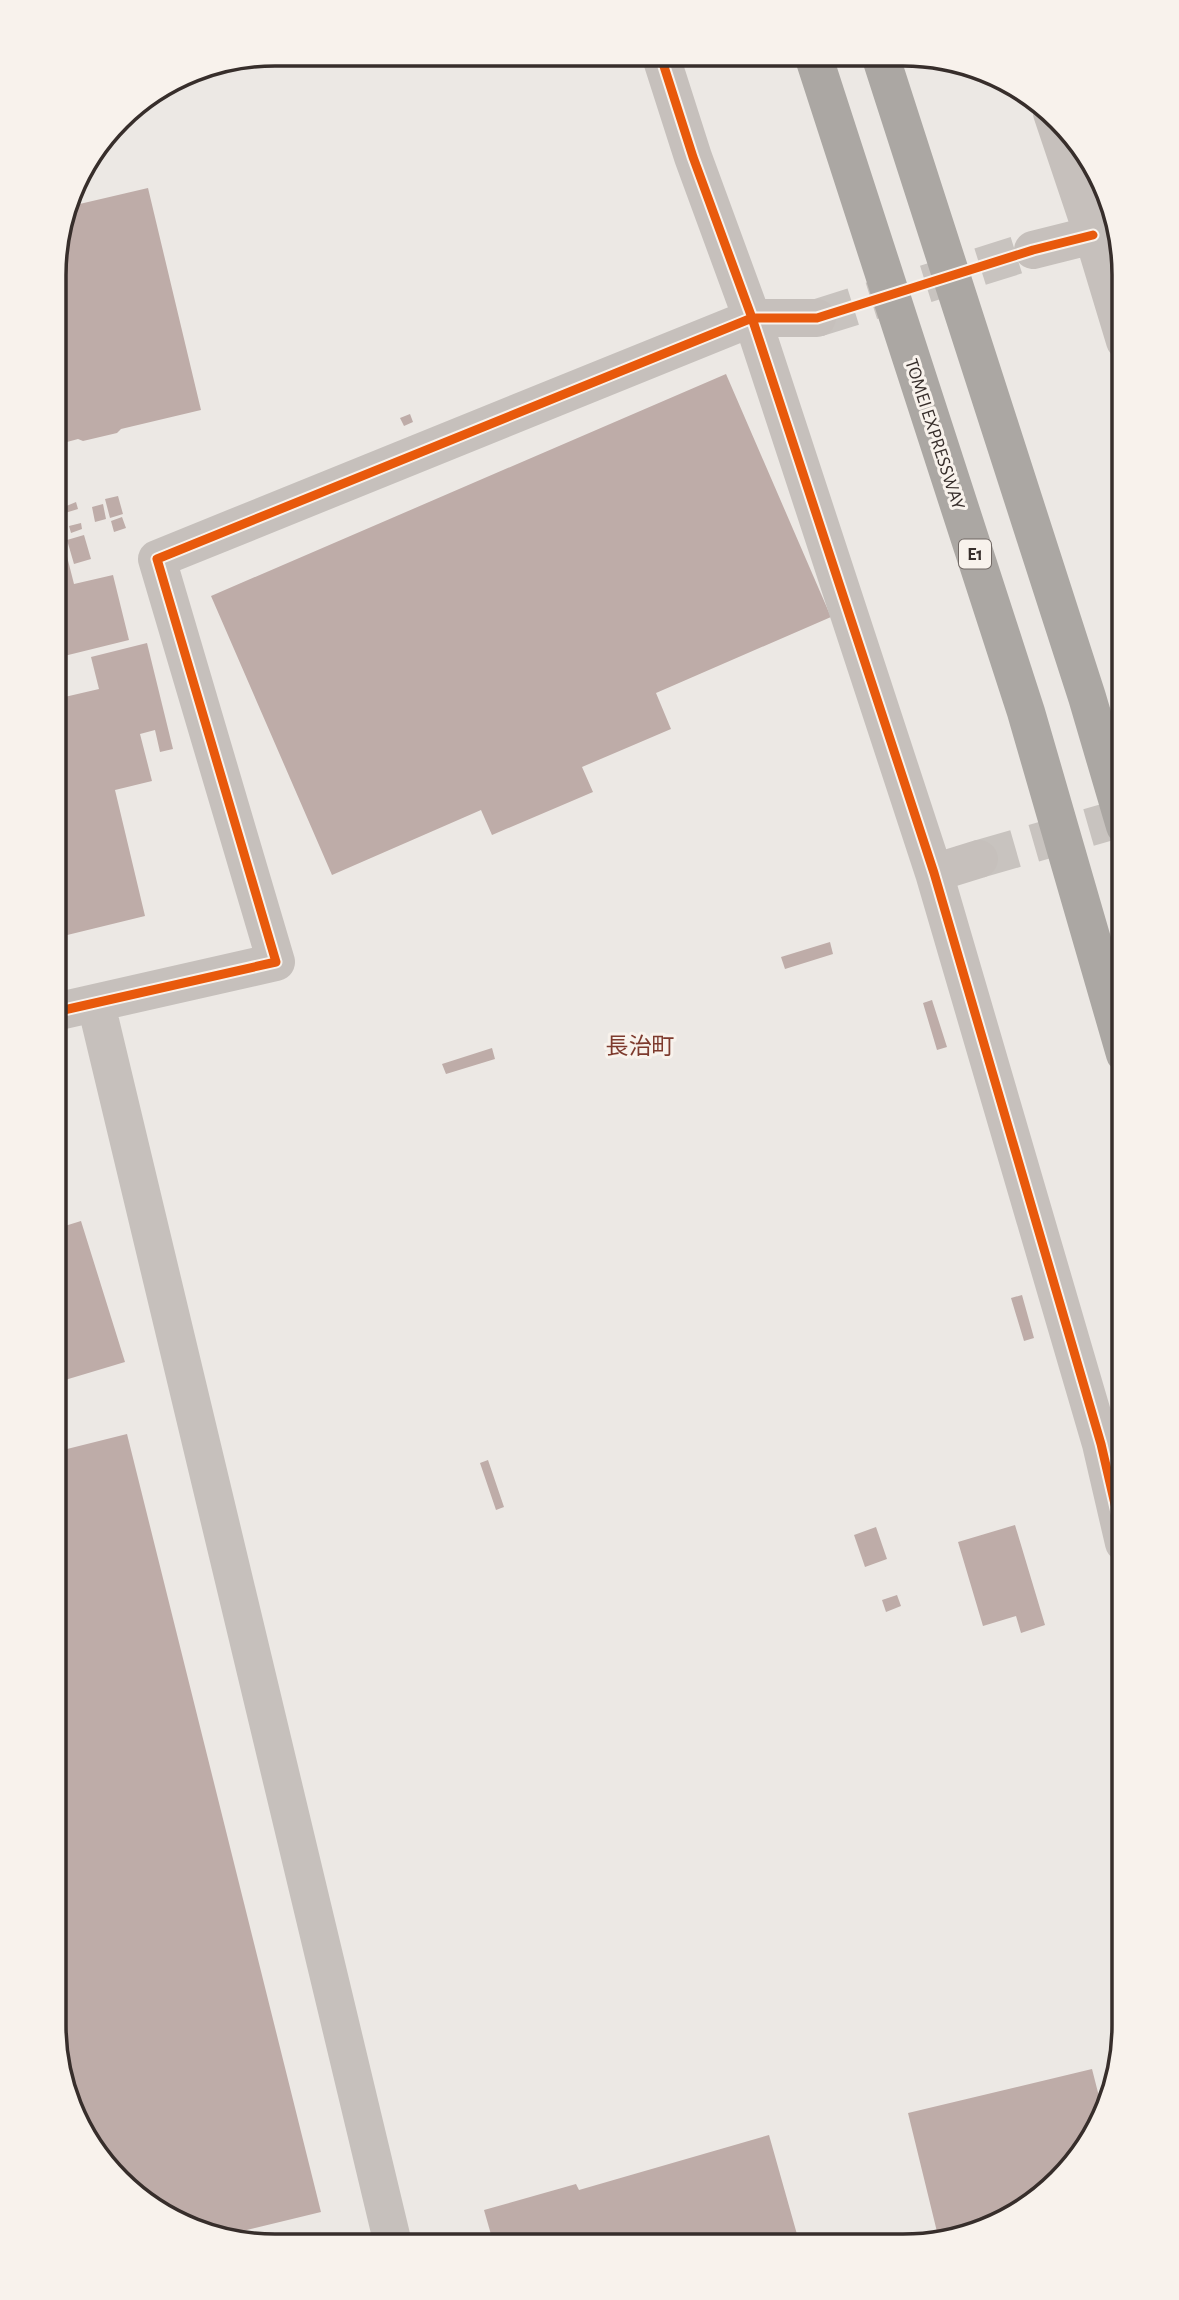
<svg xmlns="http://www.w3.org/2000/svg" width="1179" height="2300" font-family="'Alegreya Sans','Noto Sans JP',sans-serif">
	<rect width="100%" height="100%" fill="#ece8e4"/>
	<path fill="#beaca8" d="M148 188 201 410 121 429 117 433 83 441 78 439 56 445V247L69 205 71 206Z
		M726 374 831 617 656 693 671 729 582 767 593 792 492 835 481 810 332 875 211 596Z
		M410 414 413 422 404 426 400 418Z
		M118 496 123 514 110 518 105 499Z
		M76 502 78 509 65 513 64 507Z
		M103 504 106 519 95 522 92 507Z
		M56 513 74 584 113 575 129 640 56 658Z
		M122 517 126 528 114 532 111 521Z
		M81 523 82 529 71 533 69 526Z
		M84 535 91 559 74 564 67 540Z
		M147 643 173 749 160 752 155 730 140 734 152 781 115 790 145 916 55 938 56 699 99 689 91 657Z
		M830 942 833 954 785 969 781 957Z
		M932 1000 947 1047 937 1050 923 1003Z
		M492 1048 495 1059 446 1074 442 1064Z
		M81 1221 125 1362 55 1383V1229Z
		M1022 1295 1034 1338 1024 1341 1011 1298Z
		M127 1434 321 2212 222 2236 178 2223 130 2191 66 2095 54 2024 55 1452Z
		M488 1460 504 1507 496 1510 480 1463Z
		M1015 1525 1045 1625 1021 1633 1016 1616 983 1626 958 1542Z
		M876 1527 887 1559 865 1567 854 1535Z
		M897 1595 901 1606 886 1612 882 1600Z
		M1092 2069 1104 2116 1079 2159 1027 2208 974 2234 939 2240 908 2113Z
		M769 2135 800 2245H494L484 2210 576 2184 579 2190Z"/>
	<g fill="none" stroke-linecap="round" stroke-linejoin="round">
		<path stroke="#c8c3bf" stroke-width="38" stroke-dasharray="38 19" stroke-linecap="butt" d="M817 318 1033 250
			M979 859 1125 817"/>
		<path stroke="#c6c0bc" stroke-width="38" d="M661 57 693 157 752 318 934 873 1101 1444 1124 1543
			M1052 113 1093 235 1125 341
			M1033 250 1093 235
			M934 873 979 859
			M96 1004 393 2244
			M55 1012 276 962 157 559 752 318H817"/>
		<path stroke="#aba7a3" stroke-width="38" d="M814 58 1026 712 1125 1054
			M881 58 1087 697 1125 826"/>
		<g stroke="#f8f2ec" stroke-width="13">
			<path id="cycleway" d="M661 57 693 157 752 318 934 873 1101 1444 1124 1543
				M55 1012 276 962 157 559 752 318H817L1033 250 1093 235"/>
		</g>
		<use href="#cycleway" stroke="#e8590c" stroke-width="9"/>
	</g>
	<g text-anchor="middle" stroke-width="6" stroke-linejoin="round" paint-order="stroke">
		<rect fill="#f8f2ec" stroke="#716965" stroke-width="2" x="959" y="539.5" width="32" height="29" rx="5"/>
		<g font-size="18" font-weight="bold" fill="#372e2b">
			<text x="975" y="560">E1</text>
		</g>
		<g font-size="19" fill="#372e2b" stroke="#f8f2ec">
			<text transform="translate(936 434) rotate(72)" y="7">TOMEI EXPRESSWAY</text>
		</g>
		<g font-size="23" fill="#7d3a2d" stroke="#f8f2ec">
			<text x="640" y="1054">長治町</text>
		</g>
	</g>
	<path d="M0 0H1179V2300H0ZM275 66H903A209 209 0 0 1 1112 275V2025A209 209 0 0 1 903 2234H275A209 209 0 0 1 66 2025V275A209 209 0 0 1 275 66Z" fill="#f8f2ec" fill-rule="evenodd"/>
	<path fill="none" stroke="#372e2b" stroke-width="3.5" d="M275 66H903A209 209 0 0 1 1112 275V2025A209 209 0 0 1 903 2234H275A209 209 0 0 1 66 2025V275A209 209 0 0 1 275 66Z"/>
</svg>
